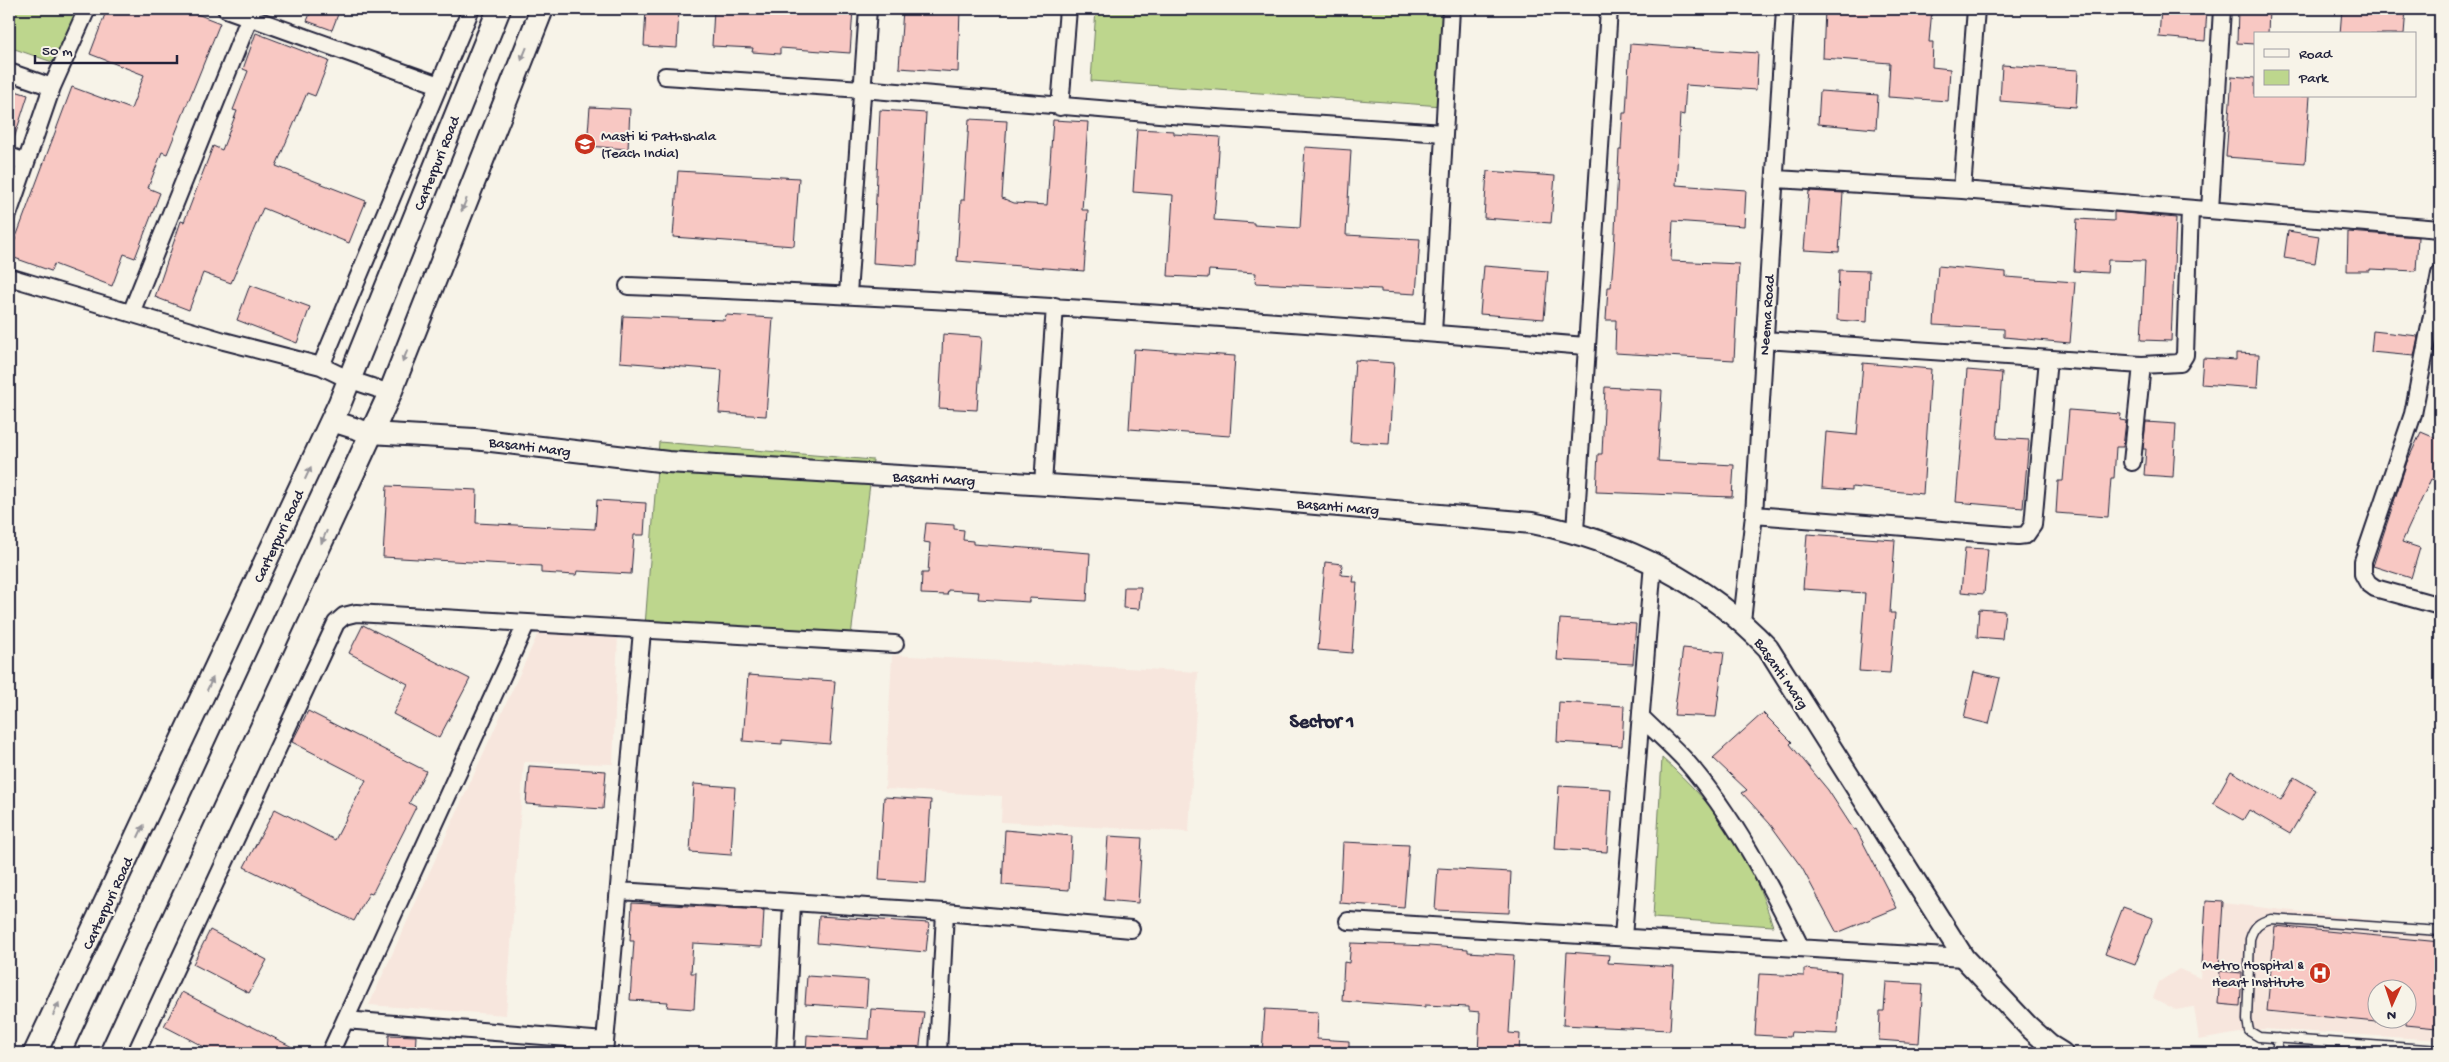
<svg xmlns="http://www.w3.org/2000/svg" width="2449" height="1062" font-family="'Gochi Hand',sans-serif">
	<rect width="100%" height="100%" fill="#f7f3e8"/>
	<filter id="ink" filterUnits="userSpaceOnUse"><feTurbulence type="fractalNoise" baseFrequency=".02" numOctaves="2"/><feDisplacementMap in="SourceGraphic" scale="10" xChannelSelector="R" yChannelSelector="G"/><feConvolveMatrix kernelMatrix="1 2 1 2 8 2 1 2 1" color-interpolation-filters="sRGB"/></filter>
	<g filter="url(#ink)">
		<path fill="#f7e6dd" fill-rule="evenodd" d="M541 627 618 633 613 764 524 762 506 1015 369 1005Z
			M892 655 1198 672 1189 832 1001 822 1002 796 885 789Z
			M2206 901 2440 928V1040L2263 1029 2199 1040 2194 1007 2176 1010 2153 998 2159 982 2179 969 2200 978ZM2376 990H2406V1020H2376Z"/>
		<path fill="#bdd68d" stroke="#707c64" d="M9 9H78L58 64 9 47Z
			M1096 9H1449L1442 106 1091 81Z
			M659 442 873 460 851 636 645 626Z
			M1662 758C1719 809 1749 852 1773 926L1653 918Z"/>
		<path fill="#f8c8c3" stroke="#22223b" d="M107 9H184L220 23 167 154 162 152 148 188 160 193 135 258 124 254 112 286 54 264 51 271 9 256 72 87 131 109 144 75 90 54Z
			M312 9H340L332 30 307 21Z
			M646 9H679L677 48 644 46Z
			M714 9H853L850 53 780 48V54L752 52 753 48 712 46Z
			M903 9H960L958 72 899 68Z
			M1825 9H1932L1929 42H1933L1932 67 1950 69 1948 101 1888 97 1890 63 1823 58Z
			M2161 9H2207L2205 41 2159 37Z
			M2238 9H2269L2268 34H2255V44L2237 43Z
			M2342 9H2406L2404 34H2340Z
			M256 33 329 61 315 96 307 93 276 166 366 201 349 243 263 208 231 283 203 273 189 310 155 297 181 221 184 222 213 146 222 150 237 111 233 110 248 71 243 69Z
			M1630 44 1758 53 1756 90 1686 85 1684 115 1680 114 1676 185 1746 190 1744 226 1673 221 1671 261 1739 264 1734 360 1615 353 1616 320H1606L1608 287H1611L1614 251 1619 150H1621L1623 113H1626Z
			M2002 65 2078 70 2076 107 2000 101Z
			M2232 76 2255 78V96H2310L2305 163 2226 157Z
			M9 89 28 95 12 145 9 144Z
			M1820 91 1878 95 1876 129 1818 124Z
			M590 107 630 109 628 149 587 146Z
			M880 110 926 113 917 266 873 263Z
			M969 119 1007 121 1002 198 1014 203 1047 205 1053 120 1088 122 1082 210H1088L1084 271 957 261 961 200H964Z
			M1137 129 1174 131V134L1220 137 1214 220 1254 223V225L1300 228 1305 147 1351 150 1346 235 1420 239 1416 294 1381 292V289L1255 283 1256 273 1209 270 1208 278 1168 276 1173 195 1133 192Z
			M678 171 799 178 794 246 673 237Z
			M1487 171 1555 176 1551 223 1484 218Z
			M1809 191 1843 193 1839 252 1804 250Z
			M2114 212 2176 218 2171 341 2141 340 2145 261 2108 260 2107 273 2074 271 2077 219 2114 221Z
			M2288 231 2319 236 2315 263 2284 258Z
			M2348 232 2418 237 2416 271 2370 269V271H2347Z
			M1484 266 1548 271 1544 319 1480 314Z
			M1938 266 2006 272V277L2075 282 2070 343 2004 337V329L1934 325Z
			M1839 270 1869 271 1867 322 1837 320Z
			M250 285 310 307 297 343 237 320Z
			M726 315 773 318 766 416 719 413 722 370 620 362 623 316 725 320Z
			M2373 331 2418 336 2414 356 2371 352Z
			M943 334 982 337 977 410 939 408Z
			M1134 349 1235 356 1230 436 1129 429Z
			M2236 353 2259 354 2257 388 2201 384 2203 358 2236 360Z
			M1355 360 1394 363 1389 444 1350 442Z
			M1863 363 1931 369 1923 494 1852 487V490L1822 488 1826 432 1857 435Z
			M1967 370 2002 373 1997 438 2029 440 2023 508 1956 502Z
			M1605 387 1662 390 1658 461 1734 465 1732 497 1596 492 1598 454H1602Z
			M2069 410 2121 414 2120 420 2126 421 2123 447H2116L2114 478H2111L2108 517 2056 513 2058 481H2063Z
			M2146 422 2176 424 2173 477 2144 475 2146 449H2143Z
			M2421 432 2440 440V482L2431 479 2402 542 2420 548 2411 578 2373 566 2407 462Z
			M387 486 477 490 476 523 595 529 597 500 646 503 644 535H634L631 574 577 571 576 575 541 573V566L383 557Z
			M926 523 954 525V529L964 530 963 540 973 541V544L1090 553 1087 601 1029 598V602L978 599 979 592 948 590 947 595 921 594 922 573H928L930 543 924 542Z
			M1807 534 1895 540 1890 613H1895L1890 673 1859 671 1865 593 1803 589Z
			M1965 548 1988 549 1984 594 1961 592Z
			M1325 562 1342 564 1341 575 1354 576 1353 582H1357L1352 653 1318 650Z
			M1124 587H1141L1139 609 1123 608Z
			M1979 609 2005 611 2002 639 1977 637Z
			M1560 619 1636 624 1633 664 1557 660Z
			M363 625 470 679 439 738 393 714 408 684 349 653Z
			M1683 648 1724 652 1716 717 1674 715Z
			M1974 672 2000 678 1989 724 1964 718Z
			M748 675 835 681 830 744 782 740V744L743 741Z
			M1559 702 1624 706 1622 746 1557 742Z
			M308 711 426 771 409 803 416 807 372 894 369 893 354 921 244 867 275 809 335 840 366 780 292 742Z
			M1763 713 1792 742 1790 744 1828 790 1854 830 1856 829 1897 908 1837 933 1802 868 1770 824 1742 793 1747 790 1713 758Z
			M529 766 606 771 603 809 526 804Z
			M2231 771 2281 800 2294 777 2316 790 2290 834 2249 810 2243 820 2213 803Z
			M694 784 735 787 731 855 690 852Z
			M1559 786 1611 789 1607 852 1555 849Z
			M884 797 931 800 926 883 879 880Z
			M1005 830 1072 836 1069 890 1002 885Z
			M1108 836 1142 838 1138 903 1104 900Z
			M1343 842 1409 845 1404 908 1340 903Z
			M1438 868 1511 872 1509 913 1435 910Z
			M2206 901 2223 902 2219 966 2202 965Z
			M632 903 764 910 762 947 693 943 691 973H696L694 1009 667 1007 668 1002 630 1000 634 941H630Z
			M2123 907 2153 918 2135 965 2105 954Z
			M819 916 929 923 926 952 817 943Z
			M2275 926 2440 942V996L2437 1028 2406 1025V990H2376V1022L2267 1011Z
			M210 930 267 960 249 993 193 964Z
			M1351 943 1429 946 1468 949V952L1514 955 1509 1033 1520 1034 1519 1053H1478L1480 1012 1469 1011V1007L1425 1005V1007L1342 1001 1344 962 1349 963Z
			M1567 952 1609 955 1608 963 1674 967 1670 1030 1563 1025Z
			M1804 969 1841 972 1837 1034 1791 1032 1790 1037 1755 1035 1759 974 1804 976Z
			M2220 971 2242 973 2240 1006 2218 1004Z
			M807 976 868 980 866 1008 805 1004Z
			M1886 982 1923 984 1919 1043 1879 1040 1880 1011H1884Z
			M182 992 248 1026 249 1025 304 1053H216L164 1026Z
			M871 1009 924 1012 919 1053H806L807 1035 869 1039Z
			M1265 1009 1318 1012 1317 1039 1349 1041V1053H1262Z
			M389 1035 416 1036 415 1053H388Z"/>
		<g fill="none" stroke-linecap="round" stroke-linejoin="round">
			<g stroke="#22223b" stroke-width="11">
				<path id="service" d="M2440 931 2271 919C2259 922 2254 926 2250 939L2247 1020 2249 1031 2259 1037 2440 1050
					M2276 1053 2278 1038"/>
			</g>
			<g stroke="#22223b" stroke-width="20">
				<path id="minor" d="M226 9 439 85
					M9 72 52 87
					M665 76 862 89 1171 115 1444 133
					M1060 107 1068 9
					M9 156 26 162
					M1776 179 1962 190 2440 229
					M1962 190 1976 9
					M2210 210 2222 9
					M9 212 52 87 87 9
					M2440 274 2413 414 2363 561V574L2368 583 2375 588 2440 606
					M9 277 224 341 321 366 348 379 390 393
					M628 286C948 298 1267 319 1585 346
					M848 294 868 9
					M131 313 253 9
					M1433 333 1451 9
					M1764 340 2142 365 2180 363 2185 355 2190 209
					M321 366 471 9
					M2132 462 2142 365
					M1043 484 1055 306
					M1754 515 2018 536 2026 535 2033 525 2048 359
					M1575 531 1609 9
					M1742 621 1754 515 1785 9
					M1641 717C1655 731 1671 745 1685 760 1733 815 1769 883 1801 948
					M619 891 945 912 1131 929
					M1348 921 1964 958
					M1623 937 1653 563
					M345 1020 605 1041
					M136 1053 336 623 344 616 356 613 895 644
					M330 1053 526 624
					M604 1053 642 631
					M785 1053 792 903
					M938 1053 945 912"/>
			</g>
			<g stroke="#22223b" stroke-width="24">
				<path id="tertiary" d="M332 421 370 433 474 439 668 462 1213 495 1532 523C1622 541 1704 581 1768 648L1964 958 2028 1026 2049 1045 2062 1053"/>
			</g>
			<g stroke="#22223b" stroke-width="26">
				<path id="secondary" d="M35 1053 339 405 499 9
					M85 1053 390 393 542 9"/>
			</g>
			<use href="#service" stroke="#f7f3e8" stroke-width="8"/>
			<use href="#minor" stroke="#f7f3e8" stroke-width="16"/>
			<use href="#tertiary" stroke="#f7f3e8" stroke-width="20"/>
			<use href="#secondary" stroke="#f7f3e8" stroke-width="22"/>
		</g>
		<defs><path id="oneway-solid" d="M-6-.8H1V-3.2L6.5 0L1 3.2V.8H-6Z" transform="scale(1.25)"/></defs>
		<g fill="#97959a">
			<use href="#oneway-solid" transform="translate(524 54) rotate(112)"/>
			<use href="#oneway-solid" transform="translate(464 205) rotate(112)"/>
			<use href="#oneway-solid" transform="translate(405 356) rotate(112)"/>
			<use href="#oneway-solid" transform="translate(308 473) rotate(-65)"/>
			<use href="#oneway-solid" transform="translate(324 537) rotate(114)"/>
			<use href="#oneway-solid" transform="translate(210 684) rotate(-65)"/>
			<use href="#oneway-solid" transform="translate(141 831) rotate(-65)"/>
			<use href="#oneway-solid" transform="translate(56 1009) rotate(-65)"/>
		</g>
	</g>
	<defs>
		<g id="school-disc" transform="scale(1.125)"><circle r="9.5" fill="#c8321e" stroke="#f7f3e8"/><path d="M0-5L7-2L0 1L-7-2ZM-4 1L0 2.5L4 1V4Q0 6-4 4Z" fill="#fff"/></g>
		<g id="hospital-disc" transform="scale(1.125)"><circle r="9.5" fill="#c8321e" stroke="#f7f3e8"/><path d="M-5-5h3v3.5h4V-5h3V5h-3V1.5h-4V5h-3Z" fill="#fff"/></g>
	</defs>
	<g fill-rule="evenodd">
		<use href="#school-disc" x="585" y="144"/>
		<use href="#hospital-disc" x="2320" y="973"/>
	</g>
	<g text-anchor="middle" stroke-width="4" stroke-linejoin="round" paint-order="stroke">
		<g font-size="15" fill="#22223b" stroke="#f7f3e8" text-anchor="start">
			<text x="601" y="140">Masti ki Pathshala<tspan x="601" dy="17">(Teach India)</tspan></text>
			<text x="2304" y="969" text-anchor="end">Metro Hospital &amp;<tspan x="2304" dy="17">Heart Institute</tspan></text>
		</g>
		<g font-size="15" fill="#22223b" stroke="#f7f3e8">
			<text transform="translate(436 163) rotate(-68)" y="5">Carterpuri Road</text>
			<text transform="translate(1766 315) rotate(-86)" y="5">Neema Road</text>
			<text transform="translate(530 446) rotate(7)" y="5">Basanti Marg</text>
			<text transform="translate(934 478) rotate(3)" y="5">Basanti Marg</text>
			<text transform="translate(1338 506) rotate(5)" y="5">Basanti Marg</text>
			<text transform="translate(278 536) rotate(-65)" y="5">Carterpuri Road</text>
			<text transform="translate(1782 673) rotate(55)" y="5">Basanti Marg</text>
			<text transform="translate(107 903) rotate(-65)" y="5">Carterpuri Road</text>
		</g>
		<g font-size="20" font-weight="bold" fill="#22223b" stroke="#f7f3e8">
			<text x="1322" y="727">Sector 1</text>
		</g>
	</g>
	<rect width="2449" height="1062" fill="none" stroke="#f7f3e8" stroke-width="30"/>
	<rect x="15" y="15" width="2419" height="1032" fill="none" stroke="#22223b" stroke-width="2" filter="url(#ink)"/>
	<rect x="2254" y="32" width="162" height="65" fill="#f7f3e8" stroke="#a29fa3"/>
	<rect x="2264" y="49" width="25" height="8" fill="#f7f3e8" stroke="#a29fa3"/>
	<text x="2299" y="58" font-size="15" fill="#22223b">Road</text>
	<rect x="2264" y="70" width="25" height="15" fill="#bdd68d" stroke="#a29fa3"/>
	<text x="2299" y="82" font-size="15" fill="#22223b">Park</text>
	<g transform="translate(2392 1004) rotate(183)"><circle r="24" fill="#f7f3e8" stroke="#a29fa3"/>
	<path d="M0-4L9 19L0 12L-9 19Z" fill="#c8321e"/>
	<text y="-8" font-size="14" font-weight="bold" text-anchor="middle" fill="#22223b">N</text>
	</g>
	<path d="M35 55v8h142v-8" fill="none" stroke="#22223b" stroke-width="2.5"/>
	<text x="42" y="55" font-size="15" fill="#22223b" stroke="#f7f3e8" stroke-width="4" paint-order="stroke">50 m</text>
</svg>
